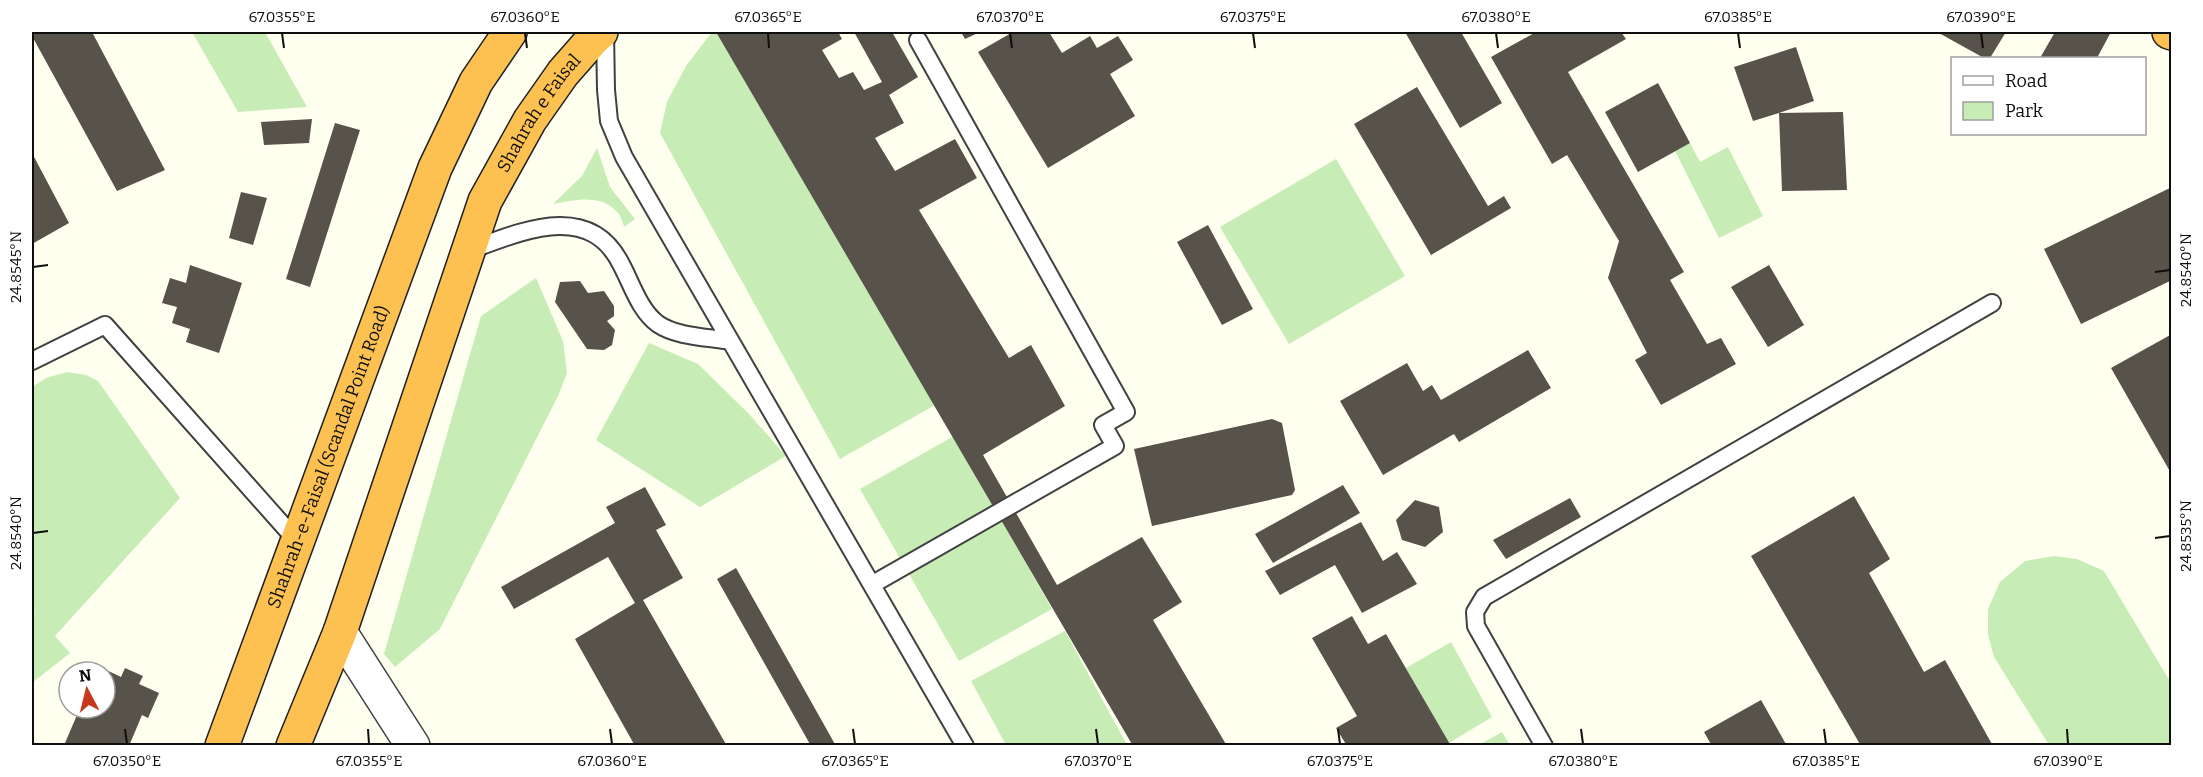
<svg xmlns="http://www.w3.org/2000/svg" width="2203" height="777" font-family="Bitter,serif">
	<rect width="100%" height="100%" fill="#ffffef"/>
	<path fill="#c7ecb6" d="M192 32H265L307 107 238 112Z
		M712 32H716L935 405 840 459 660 133 667 102 686 66Z
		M1690 143 1700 162 1728 147 1763 216 1719 238 1675 151Z
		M597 148 610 187 635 219 624 227C623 223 621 216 618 213 602 193 574 200 553 204L582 176Z
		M1336 159 1405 276 1289 344 1220 227Z
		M536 278 563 341 567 373 558 396 440 629 395 667 384 654 481 316Z
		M649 343 698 364 749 414 786 456 700 507 596 440Z
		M67 372 86 375 98 381 180 498 55 636 70 653 32 683V613L35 610 32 608V387L46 378Z
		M954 436 1052 609 959 661 860 489Z
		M2054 556 2077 559 2104 571 2171 683V745H2049L1994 657 1988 635V609L2000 582 2025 561Z
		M1065 631 1127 745H1006L971 681Z
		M1451 642 1492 717 1449 743 1406 668Z
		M1502 732 1510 745H1479Z"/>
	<path fill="#57524a" d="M32 32H92L165 170 117 191 32 36Z
		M716 32H838L842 39 822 50 839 78 853 72 864 90 882 82 854 32H892L918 77 889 95 904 123 875 138 895 171 955 139 977 178 919 210 1009 358 1031 345 1065 406 983 455 1057 585 1142 537 1182 602 1153 620 1227 746H1133Z
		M961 32H980L965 39Z
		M1013 32H1049L1062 53 1090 36 1097 48 1118 36 1133 60 1110 74 1135 116 1048 168 978 52Z
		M1405 32H1461L1502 103 1460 128Z
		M1536 32H1621L1626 39 1568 72 1684 272 1670 280 1707 344 1721 338 1736 364 1661 405 1635 360 1647 353 1608 278 1619 241 1567 155 1552 164 1491 57Z
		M1937 32H2006L1990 58H1984Z
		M2055 32H2111L2097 58H2040Z
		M1796 47 1814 101 1779 113 1843 112 1847 190 1782 191 1779 113 1753 121 1734 67Z
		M1658 83 1690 143 1638 172 1605 112Z
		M1417 87 1488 206 1504 196 1511 208 1431 255 1354 124Z
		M312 119 309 143 264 145 261 122Z
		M335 123 360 130 310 287 286 279Z
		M32 153 69 223 32 244Z
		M2172 187V280L2081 324 2044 249Z
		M241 192 267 198 253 245 229 238Z
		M1208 225 1253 309 1222 325 1177 242Z
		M190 265 242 283 219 353 186 342 190 329 172 323 177 307 162 303 170 278 186 283Z
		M1769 265 1804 325 1768 347 1731 287Z
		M580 281 588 293 604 291 614 306V316L607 321 615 330 612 345 604 350 587 349 555 302 560 282Z
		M2172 334V475L2111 368Z
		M1528 350 1551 388 1459 442 1454 434 1383 475 1340 401 1407 363 1423 391 1432 385 1441 400Z
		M1272 419 1282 423 1295 490 1292 495 1152 526 1134 449Z
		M1343 485 1360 513 1273 563 1255 534Z
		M645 487 666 525 656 530 683 578 643 600 727 746H635L575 639 635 603 608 557 514 609 501 587 615 523 606 507Z
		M1854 496 1890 559 1869 573 1924 672 1945 660 1993 746H1861L1751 556Z
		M1570 498 1581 517 1506 559 1493 540Z
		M1415 500 1439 507 1443 532 1425 547 1402 540 1396 520Z
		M1361 522 1383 561 1397 552 1417 584 1362 613 1335 565 1280 595 1265 571Z
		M736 568 836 746H811L717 579Z
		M1352 616 1368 644 1386 634 1451 746H1347L1336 728 1357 716 1312 638Z
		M98 666 121 677 125 668 143 676 139 684 159 693 148 718 142 715 129 746H71L65 743 80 708 96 710 97 708H105V672H95Z
		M1761 700 1787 746H1712L1704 732Z"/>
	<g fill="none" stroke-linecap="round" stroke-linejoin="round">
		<g stroke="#414141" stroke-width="20">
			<path id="lane" d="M605 32 606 90 609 121 624 157 965 746
				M468 251C520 232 590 199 622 266 632 285 640 311 658 324 677 337 708 337 730 341
				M32 361 105 325 297 541
				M873 584 1115 446 1103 425 1126 412 918 40
				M1544 746 1476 626 1475 612 1484 597 1992 303"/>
		</g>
		<g stroke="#414141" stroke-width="36">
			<path id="street" d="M340 632 413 746"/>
		</g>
		<g stroke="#1f1f1f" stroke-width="36">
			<g id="highway">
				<path d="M2169 32 2172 33"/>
				<path id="s1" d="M222 746 435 168 476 82 510 32"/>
				<path id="s2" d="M293 746 340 632 485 201 530 120 563 73 592 40 601 32"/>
			</g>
		</g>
		<use href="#lane" stroke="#fff" stroke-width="16"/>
		<use href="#street" stroke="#fff" stroke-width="33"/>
		<use href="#highway" stroke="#fcc150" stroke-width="33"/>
	</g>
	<path fill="none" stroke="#0e0e0e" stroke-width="2" d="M282 33 284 48M525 33 527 48M768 33 769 48M1010 33 1012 48M1253 33 1255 48M1496 33 1498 48M1738 33 1740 48M1981 33 1983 48M33 267 48 265M2155 272 2170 270M33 533 48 531M2155 538 2170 536M125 729 127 744M368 729 369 744M610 729 612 744M853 729 855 744M1096 729 1098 744M1338 729 1340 744M1581 729 1583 744M1824 729 1826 744M2067 729 2068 744"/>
	<g text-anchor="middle" stroke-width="6" stroke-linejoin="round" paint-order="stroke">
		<g font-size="18" fill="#0e0e0e" stroke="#fff">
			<text dy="6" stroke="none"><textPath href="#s2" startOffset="681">Shahrah e Faisal</textPath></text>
			<text dy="6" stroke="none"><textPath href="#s1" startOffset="308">Shahrah-e-Faisal (Scandal Point Road)</textPath></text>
		</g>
	</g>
	<rect width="2203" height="777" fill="none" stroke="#ffffff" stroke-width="66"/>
	<rect x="1951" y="57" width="195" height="78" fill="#ffffff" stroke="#9f9f9f" stroke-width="1.5"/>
	<rect x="1963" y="76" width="30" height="9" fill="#ffffff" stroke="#9f9f9f" stroke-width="1.5"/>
	<text x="2005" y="87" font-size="18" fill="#0e0e0e">Road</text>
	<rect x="1963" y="102" width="30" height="18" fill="#c7ecb6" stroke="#9f9f9f" stroke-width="1.5"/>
	<text x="2005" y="117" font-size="18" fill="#0e0e0e">Park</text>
	<g transform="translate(87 690) rotate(353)"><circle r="28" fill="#ffffff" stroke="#9f9f9f" stroke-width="1.5"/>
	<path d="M0-4.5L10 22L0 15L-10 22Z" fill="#c6371e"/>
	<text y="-9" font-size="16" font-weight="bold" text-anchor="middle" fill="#0e0e0e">N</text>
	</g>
	<rect x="33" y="33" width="2137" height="711" fill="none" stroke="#0e0e0e" stroke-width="2"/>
	<g font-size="15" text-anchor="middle" fill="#0e0e0e">
		<text x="282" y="22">67.0355°E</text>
		<text x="525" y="22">67.0360°E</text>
		<text x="768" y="22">67.0365°E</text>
		<text x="1010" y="22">67.0370°E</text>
		<text x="1253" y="22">67.0375°E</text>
		<text x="1496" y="22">67.0380°E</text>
		<text x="1738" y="22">67.0385°E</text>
		<text x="1981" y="22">67.0390°E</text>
		<text transform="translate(16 267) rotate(-90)" y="5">24.8545°N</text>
		<text transform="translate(2186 270) rotate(-90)" y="5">24.8540°N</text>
		<text transform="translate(16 533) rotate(-90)" y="5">24.8540°N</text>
		<text transform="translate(2186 536) rotate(-90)" y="5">24.8535°N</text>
		<text x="127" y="766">67.0350°E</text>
		<text x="369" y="766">67.0355°E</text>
		<text x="612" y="766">67.0360°E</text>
		<text x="855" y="766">67.0365°E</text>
		<text x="1098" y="766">67.0370°E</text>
		<text x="1340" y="766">67.0375°E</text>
		<text x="1583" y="766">67.0380°E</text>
		<text x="1826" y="766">67.0385°E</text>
		<text x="2068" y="766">67.0390°E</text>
	</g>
</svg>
